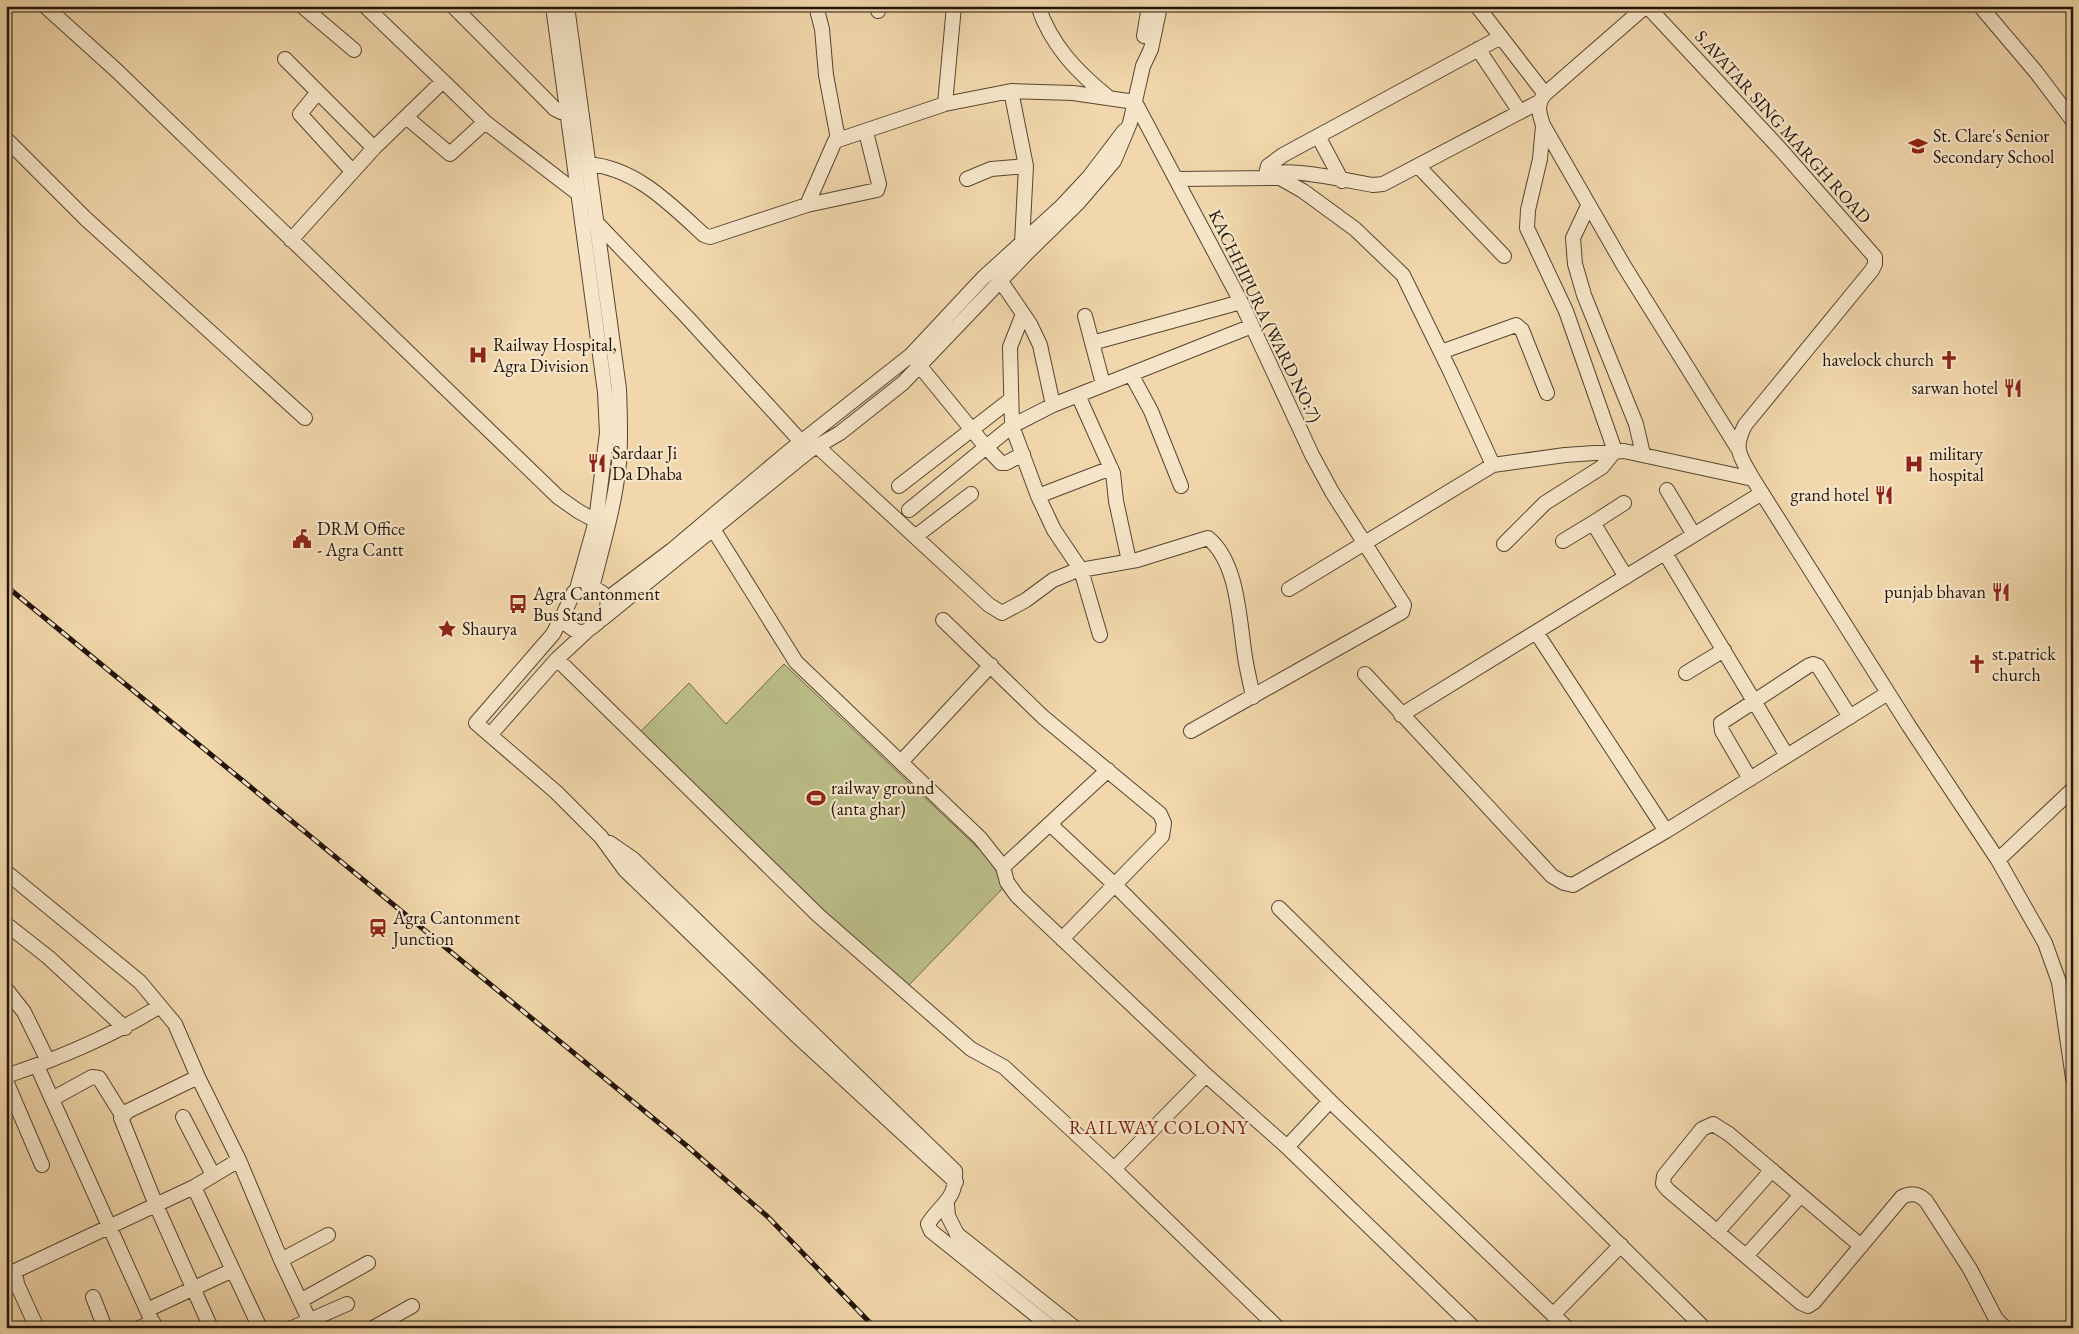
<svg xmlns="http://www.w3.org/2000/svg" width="2079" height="1334" font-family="'EB Garamond',serif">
	<rect width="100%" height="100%" fill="#f1d7ab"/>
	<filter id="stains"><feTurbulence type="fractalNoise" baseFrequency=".004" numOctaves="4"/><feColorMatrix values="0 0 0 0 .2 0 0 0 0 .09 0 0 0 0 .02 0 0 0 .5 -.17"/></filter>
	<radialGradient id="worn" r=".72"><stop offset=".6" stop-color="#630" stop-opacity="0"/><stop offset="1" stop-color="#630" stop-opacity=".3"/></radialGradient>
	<path fill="#bbbe88" stroke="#6e6949" d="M784 664 996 865 1004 887 908 986 811 902 640 732 689 683 726 724Z"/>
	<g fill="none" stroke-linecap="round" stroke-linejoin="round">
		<g stroke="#564532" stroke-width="16">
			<path id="minor" d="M45 6 116 70 558 497 578 511 607 527
				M302 6 354 50
				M453 6 555 109 561 112 576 110
				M553 6 605 392 607 433 596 521 577 589
				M567 6 619 389C620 414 621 438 619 463 615 505 602 547 592 588
				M816 6 822 29 826 75 838 139
				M877 6 878 11
				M1038 6C1051 45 1077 72 1108 97
				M1477 6 1545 94
				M1646 6 1545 94C1536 104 1539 113 1543 125L1624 266 1737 447
				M1647 6 1782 151 1875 257V264L1872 270 1745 425C1732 450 1741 457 1753 479L1909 726 1998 860 2045 943 2059 982 2073 1078
				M1980 6 2036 72 2073 121
				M1144 36 1149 6
				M1478 49 1520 112
				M285 59 374 148
				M443 81 485 122 585 199
				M1011 91 1026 166 1022 243 1024 248
				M318 92 300 114 352 171
				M945 104 954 6
				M406 117 450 154 485 122
				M1318 136 1342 181
				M6 139 86 219 305 418
				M588 164C636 168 670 204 704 235L710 237 807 205 877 190 879 184 866 132
				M1418 166 1504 256
				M1274 174C1288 167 1354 182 1373 185L1383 184 1539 102
				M1265 178 1268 166 1283 155 1501 37
				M967 179 991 169 1026 166
				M1176 179 1280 178 1303 191 1355 229 1403 275 1451 373 1493 465
				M807 205 835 141 945 104 1011 91 1073 93 1135 102 1241 302 1312 455 1332 492 1404 605 1402 612 1191 731
				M1588 206 1573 238 1575 264 1584 295 1636 424 1643 454
				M594 220 686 316 806 447
				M291 240 374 148 443 81 365 6
				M1000 280 1030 324 1040 345 1053 405
				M1023 314 1010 347 1012 426 1038 496 1054 530 1081 570 1100 635
				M1085 316 1103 384
				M1092 343 1241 302
				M1441 352 1516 325 1522 330 1547 393
				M914 359 986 447 1001 463H1006L1023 454
				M1131 374 1151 411 1181 486
				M1078 395 1113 473 1116 501 1129 561
				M817 446 989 605 1002 613 1026 600 1053 580 1075 571 1137 560 1208 538C1240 564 1239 626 1246 663 1248 674 1251 686 1253 697
				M899 486 1010 400
				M1667 490 1694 535
				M1038 496 1111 468
				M1624 503 1596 521 1595 526 1626 577
				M909 510 1012 426 1053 405 1252 326
				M708 521 796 662 980 838 1003 867 1007 882 1017 896 1206 1075 1287 1147 1474 1328
				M916 536 971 494
				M1563 541 1596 521
				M1504 544 1545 503 1602 467 1615 451 1566 311 1527 228 1528 210 1540 159 1543 126
				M1665 553 1787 756
				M587 587C616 592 611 613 592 627 589 629 586 632 582 632 575 632 570 627 565 623L563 615 574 592Z
				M1289 589 1493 465 1565 455 1624 451 1753 479
				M607 599 672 550 787 453 911 355 983 278 1061 207 1089 177 1124 131
				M563 615 553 634 476 723 556 792 601 837 625 870 795 1034 956 1182
				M602 619 809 451 840 433 903 383 1027 253 1078 203 1114 161 1130 123 1143 66 1151 49 1160 6
				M943 620 1043 717 1160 814 1164 823 1162 836 1062 939
				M1536 632 1666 831
				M557 659 818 915 971 1049 1004 1067 1114 1169 1278 1328
				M1686 673 1724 650
				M1365 674 1552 876 1564 883 1573 885 1666 831 1888 693
				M1401 715 1762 493
				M490 735 557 659 586 632
				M901 762 991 665
				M1750 779 1722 731 1721 723 1808 666 1813 664 1818 666 1850 717
				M1051 825 1116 886 1330 1101 1567 1328
				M610 843 633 859 955 1171C957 1200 941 1203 928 1224L931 1231 1052 1328
				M1998 860 2073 789
				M1003 867 1108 770
				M6 872 140 982 175 1024 198 1077 239 1160 281 1260 313 1328
				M1279 908 1704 1328
				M6 924 48 957 125 1028
				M6 989 24 1012 48 1061
				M37 1066 155 1328
				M6 1076C60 1058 112 1036 160 1006
				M198 1077 128 1111 121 1118 156 1205 211 1328
				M6 1081 42 1165
				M52 1099 92 1077 99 1078 122 1115
				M183 1117 213 1175
				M1287 1147 1330 1101
				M1114 1169 1206 1075
				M194 1187 260 1328
				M947 1204 948 1216 957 1234 1075 1328
				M1717 1232 1772 1170
				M1861 1246 1729 1134 1713 1124 1702 1129 1664 1176 1663 1184 1668 1190 1801 1303 1808 1306 1814 1302 1902 1197C1912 1192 1919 1194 1926 1201L1970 1269 1996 1319 2005 1328
				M1746 1256 1801 1195
				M281 1260 328 1235
				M93 1297 105 1328
				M300 1301 368 1263
				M147 1310 233 1270
				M1553 1315 1621 1245
				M37 1328 17 1284 15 1271 194 1187 239 1160
				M139 1328 153 1322
				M292 1328 347 1304
				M373 1328 412 1306"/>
		</g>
		<use href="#minor" stroke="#f6e5c8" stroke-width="14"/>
		<g stroke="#22140a" stroke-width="5">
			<path id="rail" d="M6 586 687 1146 768 1217 875 1328"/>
		</g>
		<use href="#rail" stroke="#f6e5c8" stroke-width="3" stroke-dasharray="9" stroke-linecap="butt"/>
	</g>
	<defs>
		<g id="school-bare" transform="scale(1.5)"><path d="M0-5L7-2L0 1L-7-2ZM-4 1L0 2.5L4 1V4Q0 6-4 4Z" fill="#8f2418" stroke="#f6e5c8" stroke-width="2.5" paint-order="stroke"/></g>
		<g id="hospital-bare" transform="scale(1.5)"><path d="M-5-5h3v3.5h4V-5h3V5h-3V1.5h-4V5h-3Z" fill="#8f2418" stroke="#f6e5c8" stroke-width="2.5" paint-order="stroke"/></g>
		<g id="church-bare" transform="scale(1.5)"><path d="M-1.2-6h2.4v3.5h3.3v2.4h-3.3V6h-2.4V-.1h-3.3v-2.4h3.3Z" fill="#8f2418" stroke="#f6e5c8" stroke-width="2.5" paint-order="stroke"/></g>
		<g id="restaurant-bare" transform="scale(1.5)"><path d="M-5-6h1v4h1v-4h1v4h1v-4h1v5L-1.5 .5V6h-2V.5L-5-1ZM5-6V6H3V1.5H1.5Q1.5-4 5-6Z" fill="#8f2418" stroke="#f6e5c8" stroke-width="2.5" paint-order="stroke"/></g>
		<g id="civic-bare" transform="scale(1.5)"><path d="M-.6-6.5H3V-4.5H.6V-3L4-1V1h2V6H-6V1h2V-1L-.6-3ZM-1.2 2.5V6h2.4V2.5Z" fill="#8f2418" stroke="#f6e5c8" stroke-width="2.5" paint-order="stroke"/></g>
		<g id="bus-bare" transform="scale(1.5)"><path d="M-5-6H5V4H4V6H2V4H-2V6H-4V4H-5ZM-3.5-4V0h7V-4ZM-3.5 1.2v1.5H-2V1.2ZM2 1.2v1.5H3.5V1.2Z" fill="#8f2418" stroke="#f6e5c8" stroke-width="2.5" paint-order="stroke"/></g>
		<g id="sight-bare" transform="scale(1.5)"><path d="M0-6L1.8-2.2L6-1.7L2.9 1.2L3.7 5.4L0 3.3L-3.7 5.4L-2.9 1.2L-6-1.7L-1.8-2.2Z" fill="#8f2418" stroke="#f6e5c8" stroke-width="2.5" paint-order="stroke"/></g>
		<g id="stadium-bare" transform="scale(1.5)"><path d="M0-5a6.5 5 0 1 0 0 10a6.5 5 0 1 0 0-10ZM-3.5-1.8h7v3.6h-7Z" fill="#8f2418" stroke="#f6e5c8" stroke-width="2.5" paint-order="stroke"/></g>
		<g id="station-bare" transform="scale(1.5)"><path d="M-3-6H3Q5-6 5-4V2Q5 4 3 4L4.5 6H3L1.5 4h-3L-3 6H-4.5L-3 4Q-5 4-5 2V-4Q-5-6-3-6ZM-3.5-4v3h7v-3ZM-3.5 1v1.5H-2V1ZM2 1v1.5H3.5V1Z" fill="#8f2418" stroke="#f6e5c8" stroke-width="2.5" paint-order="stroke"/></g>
	</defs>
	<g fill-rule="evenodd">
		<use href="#school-bare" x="1918" y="146"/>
		<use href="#hospital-bare" x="478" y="355"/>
		<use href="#church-bare" x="1949" y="360"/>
		<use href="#restaurant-bare" x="2013" y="388"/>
		<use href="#restaurant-bare" x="597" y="463"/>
		<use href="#hospital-bare" x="1914" y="464"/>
		<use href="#restaurant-bare" x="1884" y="495"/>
		<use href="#civic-bare" x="302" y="539"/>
		<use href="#restaurant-bare" x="2001" y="592"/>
		<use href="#bus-bare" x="518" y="604"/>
		<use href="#sight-bare" x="447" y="629"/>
		<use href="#church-bare" x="1977" y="664"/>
		<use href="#stadium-bare" x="816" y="798"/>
		<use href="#station-bare" x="378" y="928"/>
	</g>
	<g text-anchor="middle" stroke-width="4.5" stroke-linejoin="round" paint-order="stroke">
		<g font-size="18" fill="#22140a" stroke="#f6e5c8">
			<text transform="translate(1783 127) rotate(48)" y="6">S.AVATAR SING MARGH ROAD</text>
			<text transform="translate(1265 316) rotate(64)" y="6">KACHHIPURA (WARD NO:7)</text>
		</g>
		<g font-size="18" fill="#22140a" stroke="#f6e5c8" text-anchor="start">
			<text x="1933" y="142">St. Clare's Senior<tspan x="1933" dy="21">Secondary School</tspan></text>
			<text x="493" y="351">Railway Hospital,<tspan x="493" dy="21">Agra Division</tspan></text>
			<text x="1934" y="366" text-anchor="end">havelock church</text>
			<text x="1998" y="394" text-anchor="end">sarwan hotel</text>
			<text x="612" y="459">Sardaar Ji<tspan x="612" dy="21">Da Dhaba</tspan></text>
			<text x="1929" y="460">military<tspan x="1929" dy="21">hospital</tspan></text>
			<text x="1869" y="501" text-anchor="end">grand hotel</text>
			<text x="317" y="535">DRM Office<tspan x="317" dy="21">- Agra Cantt</tspan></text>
			<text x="1986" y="598" text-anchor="end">punjab bhavan</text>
			<text x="533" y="600">Agra Cantonment<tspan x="533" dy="21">Bus Stand</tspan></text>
			<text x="462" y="635">Shaurya</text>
			<text x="1992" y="660">st.patrick<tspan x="1992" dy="21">church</tspan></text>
			<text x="831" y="794">railway ground<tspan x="831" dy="21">(anta ghar)</tspan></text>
			<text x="393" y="924">Agra Cantonment<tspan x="393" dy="21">Junction</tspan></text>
		</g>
		<g font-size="19" letter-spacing="1" fill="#7a1f14" stroke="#f6e5c8">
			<text x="1159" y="1134">RAILWAY COLONY</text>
		</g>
	</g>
	<rect width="2079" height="1334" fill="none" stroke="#f1d7ab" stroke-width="25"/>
	<rect x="8" y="8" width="2064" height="1319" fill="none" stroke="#22140a" stroke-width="2.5"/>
	<rect x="12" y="12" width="2054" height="1309" fill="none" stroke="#22140a"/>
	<rect width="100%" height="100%" filter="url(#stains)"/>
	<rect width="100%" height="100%" fill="url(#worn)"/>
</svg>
